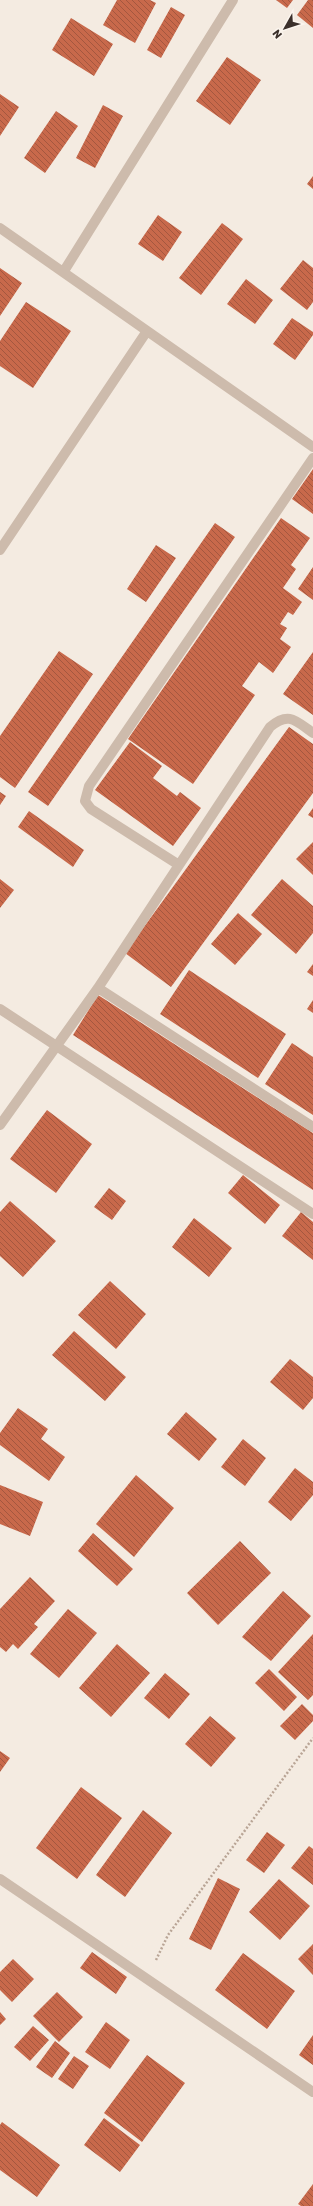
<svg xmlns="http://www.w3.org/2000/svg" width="313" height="2206" font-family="Rubik,sans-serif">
	<defs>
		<pattern id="building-back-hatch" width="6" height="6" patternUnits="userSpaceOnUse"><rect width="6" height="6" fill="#c8694b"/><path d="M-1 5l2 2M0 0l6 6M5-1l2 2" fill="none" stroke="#a4573f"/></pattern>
	</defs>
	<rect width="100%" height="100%" fill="#f4ebe1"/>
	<path fill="url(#building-back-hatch)" d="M117 0H150L156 3 135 43 103 25Z
		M276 0H293L287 8Z
		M308 0H313V28L297 15Z
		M171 7 185 15 161 58 147 50Z
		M71 18 113 44 94 76 52 50Z
		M227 57 261 80 230 125 196 101Z
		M0 94 19 107 0 136Z
		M103 105 123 116 95 168 76 158Z
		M56 111 78 126 45 173 24 158Z
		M313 176V189L307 184Z
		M158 215 182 232 163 261 138 244Z
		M222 223 243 239 201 295 179 278Z
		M303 260 313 268V302L307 310 280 289Z
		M0 268 22 283 0 316Z
		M246 279 273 300 255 324 227 304Z
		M26 302 71 331 33 388 0 366V341Z
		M292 318 313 332V335L295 360 273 344Z
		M313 469V514L292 499Z
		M281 518 310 538 291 565 296 569 283 588 302 602 293 615 288 612 280 624 287 628 280 639 291 647 273 673 259 662 242 686 255 695 193 784 128 739Z
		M215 523 235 537 48 806 28 792Z
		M156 545 176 558 146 602 127 589Z
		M313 567V600L298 589Z
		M59 651 93 674 15 788 0 777V736Z
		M313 652V715L283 694Z
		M289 727 313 744V793L171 987 125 953Z
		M130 742 162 766 153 778 177 796 180 792 201 808 173 846 95 790Z
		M0 792 6 796 0 805Z
		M313 808V818L308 815Z
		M29 811 84 850 73 867 18 827Z
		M313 842V875L296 859Z
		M0 879 14 890 0 908Z
		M282 879 313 906V933L296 954 251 915Z
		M238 913 262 934 235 965 211 944Z
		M313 964V976L307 972Z
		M189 970 286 1034 258 1078 160 1014Z
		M98 995 313 1133V1190L73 1035Z
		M313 1000V1013L307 1009Z
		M292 1043 313 1057V1115L265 1084Z
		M47 1110 92 1144 56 1193 10 1159Z
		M243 1175 280 1205 265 1224 228 1193Z
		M109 1188 126 1201 112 1220 94 1207Z
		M10 1201 56 1241 23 1277 0 1256V1212Z
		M301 1212 313 1222V1260L282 1236Z
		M194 1218 232 1248 209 1277 172 1247Z
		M110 1281 146 1314 116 1349 78 1315Z
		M74 1331 126 1377 105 1401 52 1355Z
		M290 1359 313 1377V1398L303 1410 270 1382Z
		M18 1408 48 1429 41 1439 65 1457 49 1481 0 1445V1433Z
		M186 1412 217 1439 199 1461 167 1434Z
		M243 1439 266 1458 245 1486 221 1467Z
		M295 1468 313 1482V1495L291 1521 268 1502Z
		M136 1475 174 1508 134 1557 96 1524Z
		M0 1485 43 1502 30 1536 0 1524Z
		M93 1533 133 1569 117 1586 78 1551Z
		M240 1541 271 1573 218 1625 187 1593Z
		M30 1577 55 1601 34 1624 38 1627 18 1649 13 1644 6 1652 0 1647V1609Z
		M283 1591 311 1616 271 1661 242 1637Z
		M68 1609 97 1633 59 1678 30 1654Z
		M313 1634V1695L308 1700 278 1672Z
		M117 1644 150 1673 111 1717 79 1688Z
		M269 1669 297 1697 284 1711 255 1683Z
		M165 1673 190 1694 169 1719 144 1698Z
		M302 1704 313 1715V1721L295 1740 280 1726Z
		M210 1716 236 1738 211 1767 185 1744Z
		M0 1751 10 1758 0 1772Z
		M81 1787 122 1818 77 1879 36 1848Z
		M143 1810 172 1833 125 1897 96 1875Z
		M267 1832 285 1845 264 1873 246 1860Z
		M309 1846 313 1849V1885L291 1868Z
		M218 1878 240 1889 211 1950 189 1939Z
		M279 1879 310 1906 280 1940 249 1912Z
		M313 1944V1975L298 1959Z
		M92 1952 127 1977 116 1994 80 1968Z
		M243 1953 295 1991 267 2029 215 1990Z
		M13 1959 34 1979 12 2002 0 1990V1972Z
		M57 1992 83 2017 59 2042 33 2016Z
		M0 2012 6 2019 0 2025Z
		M106 2022 130 2040 110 2069 85 2052Z
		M33 2026 49 2040 30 2061 14 2047Z
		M313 2035V2065L299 2055Z
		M55 2041 70 2053 52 2078 36 2067Z
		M147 2055 185 2083 142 2142 104 2113Z
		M74 2056 89 2066 73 2089 58 2079Z
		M104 2118 140 2145 120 2172 84 2145Z
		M2 2122 60 2165 37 2197 0 2170V2125Z
		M313 2184V2206H301L298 2204Z"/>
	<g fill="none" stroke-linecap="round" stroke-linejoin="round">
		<path stroke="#b9a596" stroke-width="2.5" stroke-dasharray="2 2" stroke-linecap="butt" d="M156 1960 168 1935 313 1738"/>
		<path stroke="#cdbbac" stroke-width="10" d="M0 228 313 447
			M64 271 233 0
			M0 550 147 331
			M179 865 91 809 85 801 89 786 313 458
			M98 988 313 1127
			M0 1009 313 1214
			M0 1125 98 988 270 727C289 711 296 721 313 733
			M0 1879 313 2092"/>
	</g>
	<g transform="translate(285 28) rotate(231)" stroke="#fbf5ee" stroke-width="3" paint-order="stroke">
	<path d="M0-3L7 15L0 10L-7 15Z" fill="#3b302b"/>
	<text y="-6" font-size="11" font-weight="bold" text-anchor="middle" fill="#3b302b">N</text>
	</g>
</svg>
